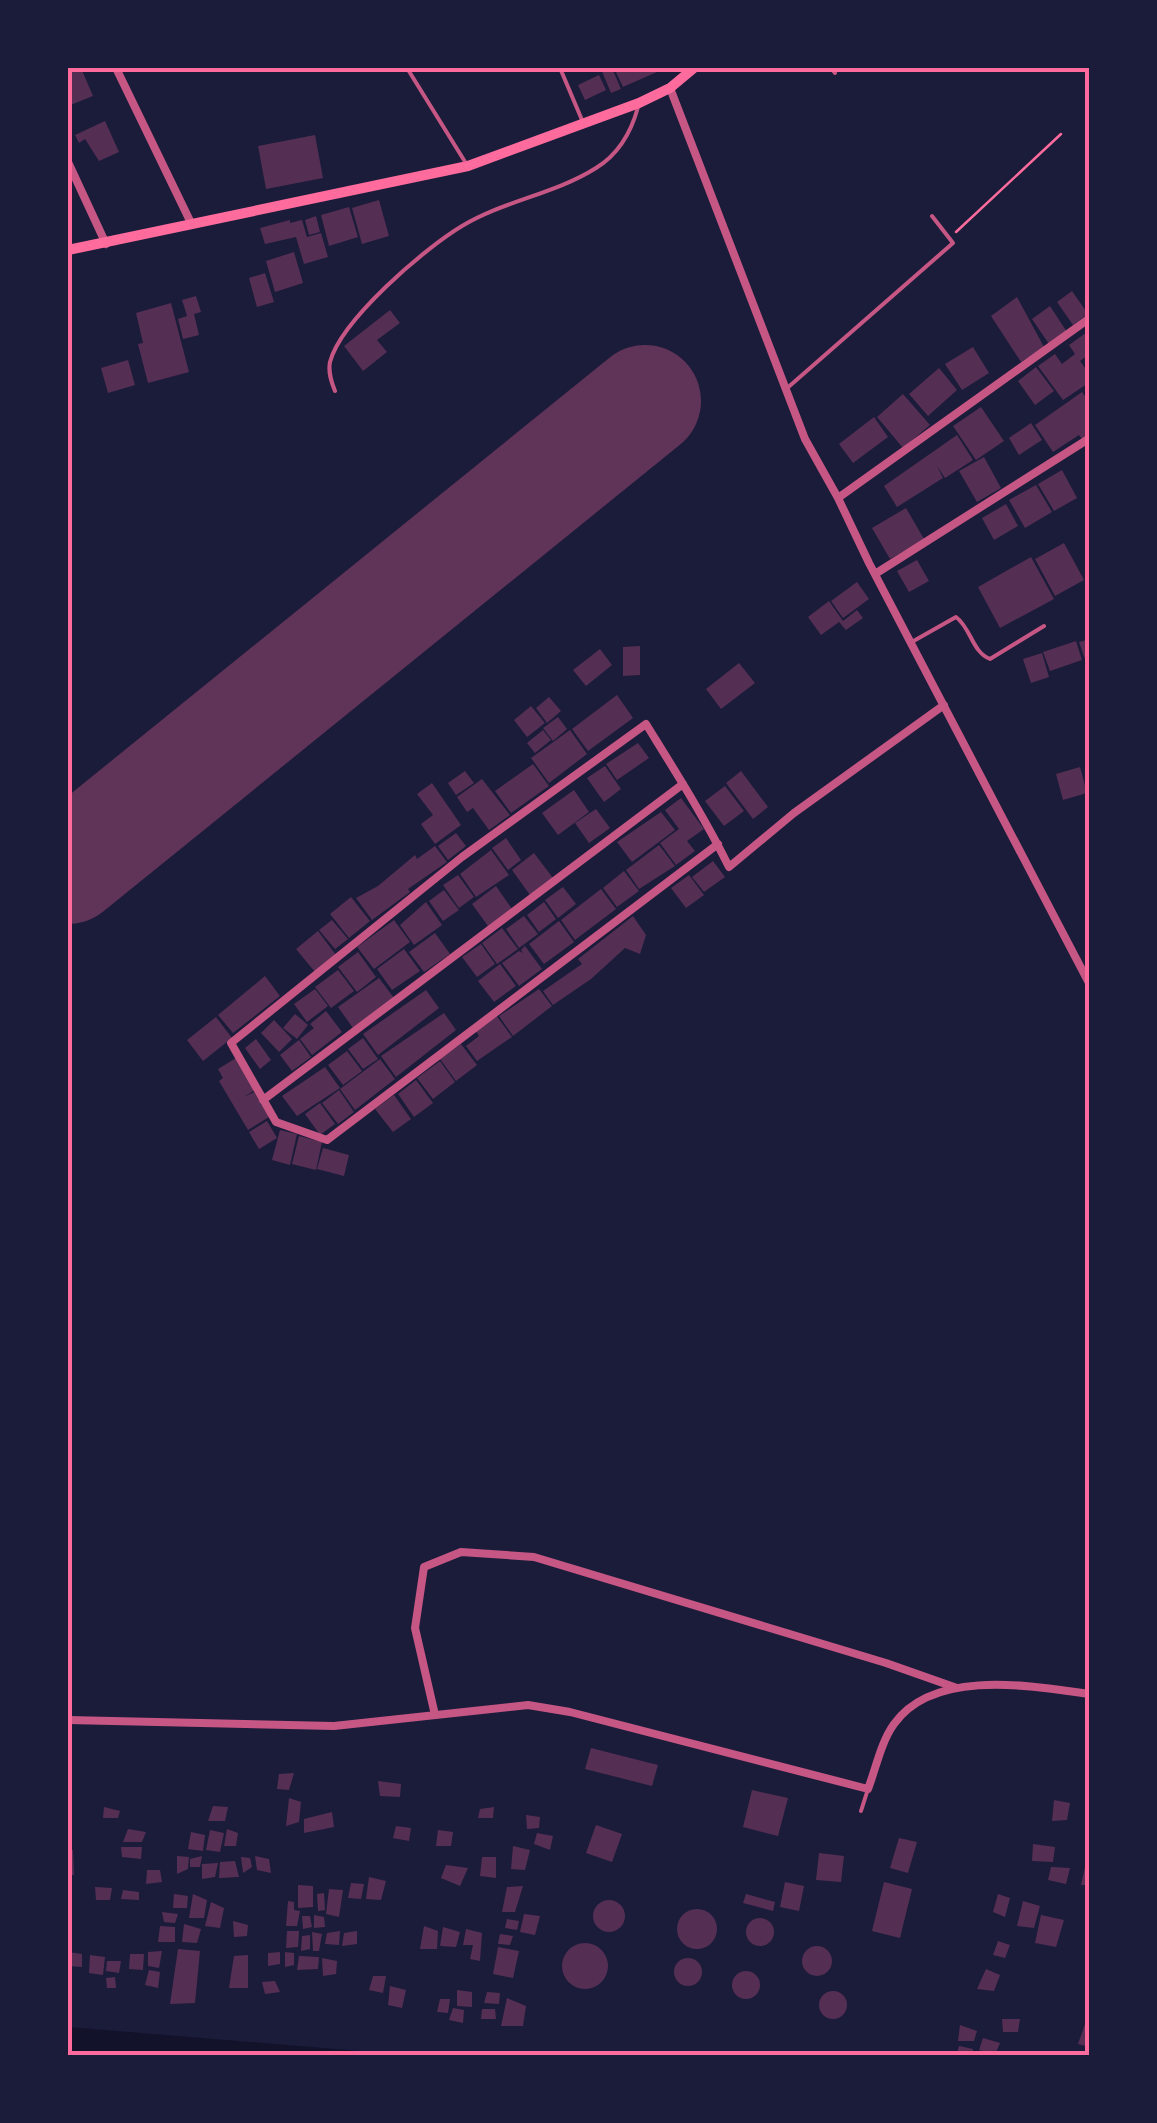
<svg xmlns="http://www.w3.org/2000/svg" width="1157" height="2123" font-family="'Roboto Serif',serif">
	<rect width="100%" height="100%" fill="#1b1b3a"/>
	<path fill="#12122b" d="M68 2027 408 2055H68Z"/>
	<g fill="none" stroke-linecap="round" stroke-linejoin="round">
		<path stroke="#603358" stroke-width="112" d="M68 868 645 401"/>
	</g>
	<path fill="#542f53" d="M68 68H81L93 96 68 106Z
		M612 68 621 89 611 93 601 69Z
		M614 68H666L623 87Z
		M599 75 606 90 585 100 578 85Z
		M105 121 119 152 99 161 85 139 79 143 75 135Z
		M315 135 323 178 266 189 258 146Z
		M379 200 389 236 362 244 352 208Z
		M349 207 358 237 329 246 321 215Z
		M316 216 320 232 309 235 305 220Z
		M290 220V223L302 220 307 237 321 233 328 257 304 264 296 237 265 244 260 228Z
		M294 252 303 283 275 292 266 261Z
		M265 273 274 302 257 307 249 278Z
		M1072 291 1088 314 1073 325 1057 302Z
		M196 296 201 312 194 314 199 335 183 339 178 319 187 316 182 300Z
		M1017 297 1044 347 1021 362 991 316Z
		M171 303 189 372 148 383 138 344 143 343 136 313Z
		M1050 306 1067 332 1049 344 1032 319Z
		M390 310 400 323 377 340 387 352 363 371 344 346Z
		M1090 330V354L1080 361 1090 375V382L1063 400 1038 366 1055 354 1062 364 1075 354 1069 345Z
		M973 347 989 373 962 390 945 364Z
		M128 360 135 385 108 393 101 368Z
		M1036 367 1054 391 1035 405 1018 381Z
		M939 368 957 390 928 416 909 394Z
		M1082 392 1090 403V434L1082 439 1079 435 1053 452 1035 425Z
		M903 394 930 425 903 448 877 417Z
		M981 407 1004 441 976 460 953 426Z
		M874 417 888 437 853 463 839 444Z
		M1031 423 1042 440 1019 455 1009 438Z
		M957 435 973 460 945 478 937 466 943 478 897 507 884 486Z
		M984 457 1001 488 977 502 959 471Z
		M1062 470 1077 498 1054 511 1038 484Z
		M1036 485 1052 512 1025 528 1009 500Z
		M1006 504 1018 526 994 540 982 518Z
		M906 508 924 539 890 559 872 528Z
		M1064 543 1084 580 1055 596 1035 559Z
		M1031 557 1054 599 1000 628 978 587Z
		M917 560 929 581 909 592 897 571Z
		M857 582 869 599 843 618 831 601Z
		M829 601 843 621 857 610 863 618 846 630 839 622 821 635 808 617Z
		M1090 639V671H1089L1079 642Z
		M1076 641 1082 660 1050 671 1043 652Z
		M640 646V675L623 676V647Z
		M600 649 612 665 586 686 573 670Z
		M1042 653 1049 677 1031 683 1023 659Z
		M739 663 755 683 721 709 706 689Z
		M617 695 633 718 588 751 572 729Z
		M549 697 561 711 547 723 536 708Z
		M531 706 545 723 527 737 514 720Z
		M558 717 567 729 553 741 543 728Z
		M543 730 551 740 535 753 527 743Z
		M570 730 587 754 549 783 531 758Z
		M638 743 649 758 617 780 606 764Z
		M533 764 549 786 511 813 495 791Z
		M605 766 621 789 604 802 587 778Z
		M1080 767 1087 793 1063 800 1056 774Z
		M465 771 474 783 456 795 448 783Z
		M741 771 768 807 753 819 726 783Z
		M482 779 510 815 489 830 473 808 467 812 457 797Z
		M432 783 461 825 435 844 421 824 433 815 417 794Z
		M725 786 744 811 724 826 705 801Z
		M574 790 589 812 558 835 542 813Z
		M681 798 704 829 687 841 695 851 676 865 660 843 679 829 665 810Z
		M596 809 610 828 589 843 575 823Z
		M661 812 675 830 632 862 617 842Z
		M456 833 466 846 448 860 438 846Z
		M506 838 521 860 508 870 492 848Z
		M659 845 675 866 639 889 626 870Z
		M435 846 447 862 408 889 410 892 372 920 356 898 378 886 415 855 417 859Z
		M491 850 509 875 476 897 460 874Z
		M534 853 553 878 530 895 512 870Z
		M713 861 725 877 704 892 692 877Z
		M624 871 639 891 617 907 603 888Z
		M458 875 474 897 459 908 443 885Z
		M689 875 704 895 686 908 671 888Z
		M496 886 512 909 488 926 472 904Z
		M563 887 576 904 558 918 545 900Z
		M601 889 616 909 575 940 561 920Z
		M444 890 459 910 443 921 429 901Z
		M351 897 370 921 349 938 330 914Z
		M426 902 442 925 414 945 400 925Z
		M544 902 556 919 539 932 527 915Z
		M524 916 538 934 519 948 506 929Z
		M633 916 646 935 640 954 625 948 591 979 553 1005 543 991 582 964 578 959Z
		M332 920 348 939 335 949 319 930Z
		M394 920 410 942 374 969 357 947Z
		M559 921 574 942 544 964 529 944Z
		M502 928 518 949 497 964 482 943Z
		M318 931 336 955 315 972 296 949Z
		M435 933 450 954 424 972 409 952Z
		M481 944 495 964 477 977 462 957Z
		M525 946 542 969 519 986 502 963 519 951 523 953 521 950Z
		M404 949 420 971 392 990 377 969Z
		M358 952 376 977 357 992 338 967Z
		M500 964 516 986 494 1002 478 981Z
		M338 970 354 991 331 1008 315 987Z
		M265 976 280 996 233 1033 218 1015Z
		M379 978 394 998 353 1028 338 1007Z
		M315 989 328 1006 307 1022 294 1004Z
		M539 989 552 1006 513 1036 499 1016Z
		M426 990 439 1008 378 1055 363 1034Z
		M326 1011 342 1032 312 1055 300 1039 314 1028 310 1024Z
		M444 1013 456 1030 396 1077 381 1056Z
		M295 1014 308 1025 297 1039 283 1028Z
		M496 1015 512 1037 477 1061 466 1046 479 1036 475 1030Z
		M216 1017 232 1038 203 1061 187 1040Z
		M274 1020 292 1039 279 1052 261 1033Z
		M363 1038 378 1059 363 1069 348 1049Z
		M256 1039 271 1060 260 1069 245 1048Z
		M299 1040 311 1057 292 1071 280 1055Z
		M461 1044 477 1065 456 1081 440 1059Z
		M347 1051 362 1071 343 1085 328 1065Z
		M236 1058 256 1089 244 1097 254 1092 269 1117 248 1130 219 1081 223 1078 218 1069Z
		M380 1059 395 1079 355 1110 340 1089Z
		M440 1061 455 1082 433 1099 417 1078Z
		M325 1067 340 1088 297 1116 282 1096Z
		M416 1080 433 1103 414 1117 398 1094Z
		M339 1090 354 1112 338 1124 322 1103Z
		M394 1095 411 1119 393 1132 375 1109Z
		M320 1103 335 1124 320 1135 305 1114Z
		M267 1121 277 1138 259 1149 249 1132Z
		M280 1130 297 1134 290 1165 272 1160Z
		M299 1136 322 1142 316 1170 292 1164Z
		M323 1148 349 1155 344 1176 317 1169Z
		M591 1748 658 1765 652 1786 585 1769Z
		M294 1773 289 1790 277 1789 279 1774Z
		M378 1781 401 1784 400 1797 380 1796Z
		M752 1790 788 1798 778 1836 743 1827Z
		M289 1798 301 1802 299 1822 286 1826Z
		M1054 1800 1070 1803 1067 1820 1052 1821Z
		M213 1806 228 1807 225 1821H208Z
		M104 1807 120 1811 118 1818H103Z
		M494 1807 493 1818H478L480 1809Z
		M332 1812 334 1827 304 1833V1819Z
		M526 1815 540 1817 539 1828 527 1829Z
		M596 1825 622 1834 612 1862 586 1853Z
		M396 1826 411 1828 409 1841 393 1838Z
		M128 1829 146 1832 142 1842H123Z
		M227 1829 238 1833 236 1846H224Z
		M210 1830 224 1833 220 1852 206 1850Z
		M438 1830 453 1832 451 1846H436Z
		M191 1832 205 1835 203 1851 188 1849Z
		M537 1833 553 1836 550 1850 534 1844Z
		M899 1838 917 1842 908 1873 890 1868Z
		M1033 1844 1055 1847 1053 1862 1032 1861Z
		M513 1846 530 1850 525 1870 511 1869Z
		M121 1847H142L141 1859 122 1857Z
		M68 1850H73L74 1875H68Z
		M819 1853 844 1856 841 1882 816 1880Z
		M177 1856 189 1857 188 1869 177 1874Z
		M202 1856 200 1867H190V1859Z
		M255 1856 269 1859 271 1873 257 1870Z
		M241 1857 250 1858 252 1867 243 1873Z
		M482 1857H496V1878L480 1876Z
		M235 1861 239 1877 219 1878 220 1862Z
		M218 1863 215 1877 202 1879V1864Z
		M446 1865 468 1868 460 1886 441 1878Z
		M1051 1867 1070 1868 1066 1884 1048 1880Z
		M1085 1867 1090 1868V1885H1081Z
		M147 1870H160L162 1882 146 1884Z
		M369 1877 386 1881 381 1900 366 1899Z
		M785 1882 804 1886 799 1911 780 1907Z
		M884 1882 912 1889 900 1938 872 1931Z
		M351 1883 364 1884 361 1899 348 1898Z
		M298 1885 313 1886V1907L298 1908Z
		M523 1886 515 1912H502L507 1887Z
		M95 1887 112 1888 110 1900H96Z
		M329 1889 343 1890 339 1917 326 1914Z
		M123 1890 139 1892V1900L121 1899Z
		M324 1893 325 1910 318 1911 317 1894Z
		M174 1894 188 1896 187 1908H173Z
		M193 1894 207 1900 204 1918H189Z
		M746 1894 775 1902 773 1911 743 1903Z
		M998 1894 1010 1898 1005 1917 993 1912Z
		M593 1916a16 16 0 1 1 32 0a16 16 0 1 1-32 0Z
		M288 1901 294 1902V1910L300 1911 297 1926H286Z
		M1023 1901 1040 1906 1034 1928 1017 1926Z
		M211 1902 224 1908 220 1928 205 1926Z
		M677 1929a20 20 0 1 1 40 0a20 20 0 1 1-40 0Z
		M162 1912 178 1914 175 1923 164 1922Z
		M524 1914 540 1916 535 1935 520 1932Z
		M314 1915 324 1917 325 1927 314 1928Z
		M1041 1915 1064 1920 1056 1947 1035 1943Z
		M302 1916H310L312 1927 303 1929Z
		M746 1932a14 14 0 1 1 28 0a14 14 0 1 1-28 0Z
		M507 1919 519 1921 517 1930 505 1928Z
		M233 1921 248 1925 247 1936 234 1937Z
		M184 1924 201 1929 197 1943 182 1942Z
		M160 1926 175 1927V1942H158Z
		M424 1926 438 1931 437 1949H420Z
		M443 1927 460 1932 456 1947 440 1946Z
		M466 1929 482 1933 480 1961 470 1959 473 1945H463Z
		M287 1931H299L298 1947 286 1948Z
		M340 1931 339 1945 325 1944 327 1933Z
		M357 1931V1944L342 1946 344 1933Z
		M312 1932 322 1934 319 1951H313Z
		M500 1934 513 1936 510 1945 498 1944Z
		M310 1935V1949L301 1951 302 1936Z
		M998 1941 1010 1945 1005 1958 993 1955Z
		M562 1966a23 23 0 1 1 46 0a23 23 0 1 1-46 0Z
		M802 1961a15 15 0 1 1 30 0a15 15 0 1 1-30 0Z
		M498 1947 519 1951 513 1978 493 1974Z
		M178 1949 200 1951 195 2003 170 2004Z
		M162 1951 159 1968 148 1966V1952Z
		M68 1952 82 1954V1967L68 1966Z
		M280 1952V1964L268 1966V1953Z
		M285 1952 294 1953V1965L285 1967Z
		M130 1954H144L143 1970 129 1969Z
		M90 1955 105 1957 103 1975 89 1973Z
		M248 1955V1988H229L234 1956Z
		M299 1956 319 1957 318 1969 297 1970Z
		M322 1958 337 1961 336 1974 323 1976Z
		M674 1972a14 14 0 1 1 28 0a14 14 0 1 1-28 0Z
		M107 1961H121L119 1973 106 1971Z
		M986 1969 1000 1975 994 1991 977 1989Z
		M149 1970 160 1972 158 1988 145 1985Z
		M732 1985a14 14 0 1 1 28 0a14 14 0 1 1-28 0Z
		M373 1976H386L383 1993 369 1990Z
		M115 1977 116 1988H107L106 1978Z
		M275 1981 280 1992 265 1994 262 1982Z
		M390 1986 406 1990 402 2008 388 2005Z
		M457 1990 472 1992V2007L457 2006Z
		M819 2005a14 14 0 1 1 28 0a14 14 0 1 1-28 0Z
		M487 1992 500 1993 499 2004 484 2003Z
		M507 1998 526 2006 523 2026H501Z
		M440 1999H450L448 2013 437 2012Z
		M453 2008 464 2010 463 2023 449 2020Z
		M482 2009H495L496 2019H481Z
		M1002 2019H1020L1018 2032H1003Z
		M1085 2024 1090 2027V2047L1078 2044Z
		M960 2025 977 2031 974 2041H958Z
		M983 2038 1000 2043 995 2055 979 2050Z
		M959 2046 973 2049 972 2056H956Z"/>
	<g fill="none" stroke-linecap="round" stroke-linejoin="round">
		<path stroke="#ff6b9d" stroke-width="2.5" d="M956 232 1061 134"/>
		<path stroke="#c65784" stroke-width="4" d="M407 68 467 165
			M560 68 582 120
			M831 68 835 73
			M785 390 953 243 932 216
			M335 391C331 381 328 372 330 362 341 320 425 248 462 226 503 201 555 194 596 168 619 154 631 133 638 107
			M910 643 956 617C971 628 972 652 990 659L1044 626
			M861 1811 868 1789"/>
		<path stroke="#c65784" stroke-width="8" d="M116 68 192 225
			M670 88 805 439 838 498 869 563 1090 985
			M68 162 106 244
			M838 498 1090 318
			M875 574 1090 438
			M718 844 327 1140 276 1122 231 1043 462 857 646 724C675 771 705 818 729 867L794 813 944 705
			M263 1100 683 784
			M435 1715 415 1628 424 1567 461 1552 534 1557 886 1663 957 1688
			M68 1720 334 1726 528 1705 570 1712 868 1789C876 1768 881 1742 894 1724 934 1668 1032 1686 1090 1694"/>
		<path stroke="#ff6b9d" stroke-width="10" d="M68 250 468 166 639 103 670 88 694 68"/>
	</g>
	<rect width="1157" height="2123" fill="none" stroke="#1b1b3a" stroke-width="140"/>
	<rect x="70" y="70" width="1017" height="1983" fill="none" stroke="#ff6b9d" stroke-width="4"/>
</svg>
